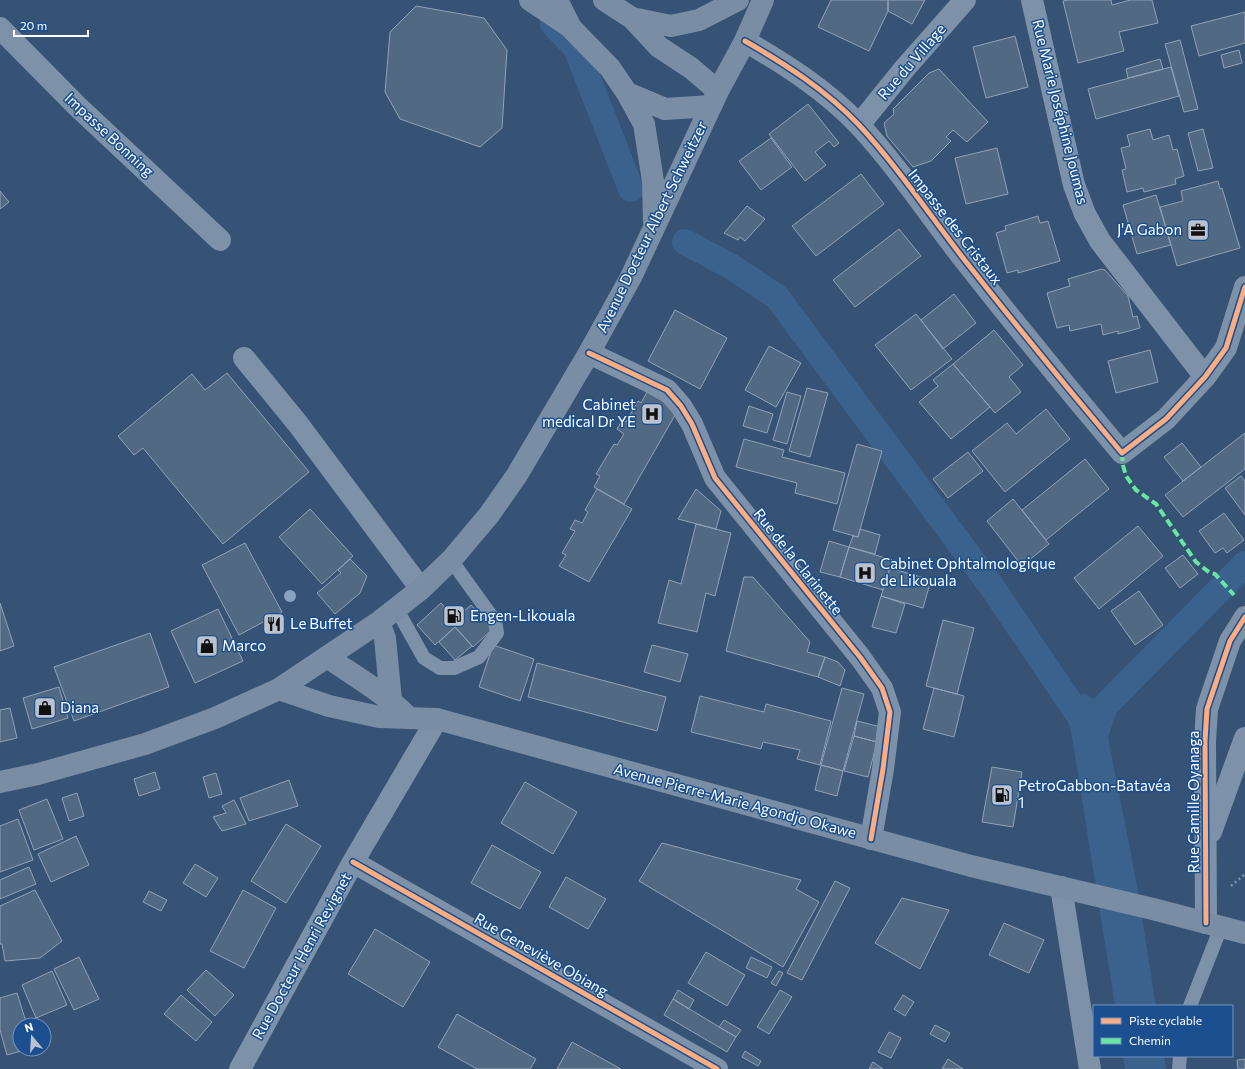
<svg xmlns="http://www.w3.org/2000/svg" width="1245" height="1069" font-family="Commissioner,sans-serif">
	<rect width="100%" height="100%" fill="#365274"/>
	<path fill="#3b618d" d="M1107 690 1120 703 1108 737 1137 885 1156 1006H1115L1071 731 1063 708 1084 693 1094 700Z
		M1123 1056H1164L1166 1069H1125Z"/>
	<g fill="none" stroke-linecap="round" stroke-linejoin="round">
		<path stroke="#3b618d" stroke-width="26" d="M553 24 576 48 631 189
			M685 242 732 267 777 297 992 587 1086 726 1088 734
			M1089 722 1245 564"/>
	</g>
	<path fill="#526984" stroke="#92a2b6" d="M831 0H888V11L869 51 818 27Z
		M888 0H925L912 24 888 11Z
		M1068 0H1111L1112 5 1130 0H1152L1158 23 1119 32 1124 51 1078 63 1063 1Z
		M416 6 484 18 507 50 502 128 480 147 400 119 385 92 390 32Z
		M1245 12V43L1199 56 1191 26Z
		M1015 36 1028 87 986 98 973 47Z
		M1180 40 1198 109 1184 112 1165 44Z
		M1239 50 1242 63 1224 68 1221 55Z
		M1160 59 1163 69 1128 78 1126 69Z
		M1171 67 1179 96 1096 119 1088 89Z
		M939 69 988 122 967 142 953 130 946 137 951 141 931 161 913 167 887 136 884 123 894 114 893 109 929 73Z
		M808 104 839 143 834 147 829 141 815 152 826 165 805 181 769 134Z
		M1150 129 1153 140 1169 135 1173 150 1177 149 1184 176 1175 179 1176 184 1144 192 1143 188 1127 192 1122 170 1126 169 1121 148 1130 146 1127 135Z
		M1203 129 1213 168 1198 171 1188 133Z
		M771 138 792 167 761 190 739 161Z
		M997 148 1008 194 966 204 955 158Z
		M861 174 884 204 816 256 792 226Z
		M1218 181 1220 189 1222 188 1240 248 1177 266 1160 207 1183 201 1181 191Z
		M0 191 9 202 0 209Z
		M1156 195 1171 245 1137 254 1123 205Z
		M747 206 765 219 745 241 740 237 738 240 724 233Z
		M1038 216 1040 223 1048 221 1060 261 1018 273V270L1007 273 996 233 1006 230 1005 226Z
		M899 229 921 256 855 307 833 280Z
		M1102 269 1105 270 1128 296 1133 317 1137 316 1140 328 1118 334V331L1103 335 1101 324 1070 331 1069 325 1057 328 1047 293 1070 286 1068 279Z
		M954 294 976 323 943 349 921 320Z
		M675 310 727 338 700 389 648 361Z
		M916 314 952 359 911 390 875 345Z
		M994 330 1023 365 1009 377 1021 392 995 413 953 364Z
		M769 346 801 363 776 407 745 390Z
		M1150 350 1158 382 1116 393 1108 361Z
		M953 364 990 407 951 439 919 402 938 386 933 380Z
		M227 373 309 472 223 544 143 448 134 455 118 436 192 374 205 390Z
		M807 388 828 393 810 457 789 451Z
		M647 392 678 410 624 504 594 487 600 476 596 474 614 444 617 445 624 434 617 429 622 420 626 422 638 401 641 403Z
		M787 392 801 396 787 444 773 440Z
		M749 406 773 414 767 433 743 426Z
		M1046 409 1070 439 1005 492 972 451 1007 423 1016 434Z
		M1245 433V469L1183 517 1165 495Z
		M744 439 784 450 782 457 845 473 837 504 795 493 797 483 736 467Z
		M1182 443 1201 467 1183 481 1164 457Z
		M857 444 882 451 858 537 833 530Z
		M968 452 983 471 948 498 933 479Z
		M1085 459 1109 489 1046 540 1022 510Z
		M1241 476 1245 481V515L1225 488Z
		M597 489 632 509 589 582 559 566 566 555 562 553 575 531 570 529 575 520 582 523 588 512 585 510Z
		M696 489 721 511 716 529 678 519Z
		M1013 499 1049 544 1022 566 987 521Z
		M310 509 353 556 322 584 279 537Z
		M1224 513 1244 540 1227 553 1223 548 1215 553 1199 531Z
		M696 524 731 533 715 596 706 593 697 632 658 623 669 580 681 584Z
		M1138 526 1163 556 1099 609 1074 578Z
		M860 529 880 535 875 554 849 547 853 536 858 537Z
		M829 541 849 547 840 577 820 572Z
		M245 543 282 612 239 635 202 565Z
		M849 547 892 560 883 590 840 577Z
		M1183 555 1198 574 1180 588 1165 568Z
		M350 559 367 576 360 593 335 614 317 593 341 573 338 570Z
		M890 568 931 580 923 608 881 596Z
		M744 577H753L810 642 807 652 825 657 818 677 726 651Z
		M1139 591 1163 625 1135 645 1111 611Z
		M881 596 905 604 896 633 872 627Z
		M0 603 14 646 0 651Z
		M441 603 455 619 471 605 493 629 473 647 455 627 435 645 417 625Z
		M218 609 243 661 195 683 171 631Z
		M943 620 974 628 957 694 926 686Z
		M455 627 472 646 455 660 439 642Z
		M150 633 169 687 74 721 54 667Z
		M493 645 534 659 520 701 479 687Z
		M652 645 688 654 680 682 644 672Z
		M825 657 838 662 845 670 840 686 818 677Z
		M537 663 666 697 657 731 528 697Z
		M59 687 68 718 32 729 23 698Z
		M842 688 864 694 843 771 821 765Z
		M934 688 964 696 954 737 923 729Z
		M700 696 764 712 766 704 831 721 820 765 797 759 800 750 763 742 761 749 691 732Z
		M10 708 17 738 0 742V710Z
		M857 721 881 727 877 742 854 736Z
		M854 736 877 742 868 777 844 771Z
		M821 765 843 771 837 796 815 790Z
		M992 767 1022 772 1013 827 982 822Z
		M155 772 160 789 139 796 134 779Z
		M216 773 222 794 209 798 203 777Z
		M289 780 298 806 249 821 240 798Z
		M525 782 577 812 553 854 501 823Z
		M77 793 84 816 69 821 62 798Z
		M47 799 63 839 34 850 19 810Z
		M234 800 246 824 222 831 213 817 226 813 222 806Z
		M18 819 33 860 0 872V826Z
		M286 824 321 846 286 903 251 881Z
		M76 836 89 865 51 882 38 854Z
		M662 843 801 880 796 889 819 902 783 967 639 881Z
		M492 845 541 872 520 909 471 883Z
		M195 864 218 878 206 897 183 883Z
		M29 867 36 884 0 899V880Z
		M566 877 606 899 588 929 549 907Z
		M835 881 850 888 802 980 787 973Z
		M35 890 62 941 40 958 5 961 2 944H0V906Z
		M243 890 276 908 244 968 210 951Z
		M149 891 167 900 161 911 143 902Z
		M902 898 949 910 920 969 875 943Z
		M1004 923 1044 940 1029 973 989 955Z
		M375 929 430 962 403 1007 348 974Z
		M706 952 745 975 727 1006 688 983Z
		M79 957 99 999 74 1010 54 969Z
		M751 957 772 967 767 978 746 968Z
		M206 970 234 995 215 1016 187 990Z
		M52 971 67 1005 36 1018 22 985Z
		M779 971 783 973 776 986 771 983Z
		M678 990 694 1000 689 1009 673 999Z
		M780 990 792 997 769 1034 757 1027Z
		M17 993 27 1025H20V1049H28L7 1055 0 1030V998Z
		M181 995 212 1022 196 1041 164 1014Z
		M903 995 914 1002 905 1016 894 1009Z
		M673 999 736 1037 727 1052 664 1015Z
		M457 1014 536 1059 530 1069H477L438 1047Z
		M724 1020 741 1030 736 1037 719 1027Z
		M935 1025 950 1033 945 1042 930 1034Z
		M889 1032 901 1038 891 1058 878 1052Z
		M572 1042 621 1069H557Z
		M745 1051 761 1061 758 1066 742 1057Z
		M948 1059 963 1069H942Z
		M1245 1059V1069H1238L1237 1060Z
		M873 1062 883 1069H869Z"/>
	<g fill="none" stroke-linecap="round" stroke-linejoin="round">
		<path stroke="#7d92a8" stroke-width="2.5" stroke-dasharray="2 3" stroke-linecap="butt" d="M1231 886 1245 874"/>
		<path stroke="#7d92a8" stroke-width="14" d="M396 608 424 658 440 668H454L479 657 497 633 495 621 451 560
			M1190 1006 1221 927
			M1179 1069 1180 1056"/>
		<path stroke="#7d92a8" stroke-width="22" d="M1032 0 1074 185 1085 214 1100 241 1205 377
			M0 28 77 106 220 240
			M745 41C785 64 826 90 859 125 897 166 929 214 963 258 1015 324 1068 389 1122 453L1166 419 1205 377 1226 348 1245 287
			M859 125 905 68 965 0
			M589 353 667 390 681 406 692 424 715 478 860 657 882 688 890 712 883 769 871 839
			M244 358 298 424 421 589
			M1211 832 1245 738
			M353 862 717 1069
			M1061 887 1090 1069
			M1206 923 1205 741 1207 709 1230 641 1245 617
			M240 1069 353 862 437 719"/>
		<path stroke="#798da4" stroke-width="22" d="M530 0 569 26
			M557 0 571 28 610 68 627 93 665 109 711 106
			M604 0 632 18 659 47 691 68 718 91
			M632 18 671 26 699 20 738 0
			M627 93 644 124 653 181 654 222
			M379 622 385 638 391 700
			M327 657C356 677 383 692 408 717
			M279 689 329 706 379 717 437 719 971 866 1153 909 1245 933
			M0 782 38 774 145 744 215 718 279 689 379 622 421 589 451 560 489 515 517 475 589 353 631 277 718 91 745 41 763 0"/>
		<path stroke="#66e7a1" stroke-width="4" stroke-dasharray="8 4" stroke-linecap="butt" d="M1122 453 1123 465 1126 476 1136 490 1156 504 1196 562 1210 573 1215 574 1234 595"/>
		<g stroke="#1b4f8f" stroke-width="8">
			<path id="cycleway" d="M745 41C785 64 826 90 859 125 897 166 929 214 963 258 1015 324 1068 389 1122 453L1166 419 1205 377 1226 348 1245 287
				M589 353 667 390 681 406 692 424 715 478 860 657 882 688 890 712 883 769 871 839
				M353 862 717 1069
				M1206 923 1205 741 1207 709 1230 641 1245 617"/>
		</g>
		<use href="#cycleway" stroke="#ffac80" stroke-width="5"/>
	</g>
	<circle fill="#8aa2be" cx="290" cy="596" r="6"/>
	<defs>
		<g id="office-square" transform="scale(1.15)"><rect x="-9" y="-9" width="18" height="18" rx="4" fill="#b9c2ce" stroke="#1b4f8f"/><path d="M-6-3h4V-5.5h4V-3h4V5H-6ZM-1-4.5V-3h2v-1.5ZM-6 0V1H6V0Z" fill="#111"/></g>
		<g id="hospital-square" transform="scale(1.15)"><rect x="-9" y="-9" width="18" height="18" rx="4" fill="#b9c2ce" stroke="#1b4f8f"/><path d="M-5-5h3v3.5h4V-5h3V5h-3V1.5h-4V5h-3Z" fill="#111"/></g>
		<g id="fuel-square" transform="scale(1.15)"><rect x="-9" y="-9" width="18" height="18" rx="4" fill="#b9c2ce" stroke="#1b4f8f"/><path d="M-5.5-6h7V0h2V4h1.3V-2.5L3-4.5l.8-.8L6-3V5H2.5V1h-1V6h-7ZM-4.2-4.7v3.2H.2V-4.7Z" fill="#111"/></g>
		<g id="restaurant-square" transform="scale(1.15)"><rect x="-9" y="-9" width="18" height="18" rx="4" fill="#b9c2ce" stroke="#1b4f8f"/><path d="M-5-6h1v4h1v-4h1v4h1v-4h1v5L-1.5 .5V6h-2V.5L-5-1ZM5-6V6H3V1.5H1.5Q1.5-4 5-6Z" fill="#111"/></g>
		<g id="shop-square" transform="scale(1.15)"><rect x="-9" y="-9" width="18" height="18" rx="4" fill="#b9c2ce" stroke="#1b4f8f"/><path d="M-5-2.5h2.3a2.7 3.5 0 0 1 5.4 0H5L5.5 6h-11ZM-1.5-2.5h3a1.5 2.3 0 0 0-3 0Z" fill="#111"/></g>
	</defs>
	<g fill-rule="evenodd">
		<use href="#office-square" x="1198" y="230"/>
		<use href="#hospital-square" x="652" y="414"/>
		<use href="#hospital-square" x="865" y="573"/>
		<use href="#fuel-square" x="454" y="616"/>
		<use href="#restaurant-square" x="274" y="624"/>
		<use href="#shop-square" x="207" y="646"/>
		<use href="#shop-square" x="45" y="708"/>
		<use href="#fuel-square" x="1002" y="795"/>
	</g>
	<g text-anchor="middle" stroke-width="3" stroke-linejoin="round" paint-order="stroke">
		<g font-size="15" fill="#fff" stroke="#1b4f8f">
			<text transform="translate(912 62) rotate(-49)" y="5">Rue du Village</text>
			<text transform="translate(1060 112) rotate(76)" y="5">Rue Marie Joséphine Joumas</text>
			<text transform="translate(109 135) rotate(43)" y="5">Impasse Bonning</text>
			<text transform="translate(652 227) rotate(-64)" y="5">Avenue Docteur Albert Schweitzer</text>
			<text transform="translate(955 227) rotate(52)" y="5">Impasse des Cristaux</text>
			<text transform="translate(798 562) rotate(51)" y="5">Rue de la Clarinette</text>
			<text transform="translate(735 801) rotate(15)" y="5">Avenue Pierre-Marie Agondjo Okawe</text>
			<text transform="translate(1194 802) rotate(-90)" y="5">Rue Camille Oyanaga</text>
			<text transform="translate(541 955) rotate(30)" y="5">Rue Geneviève Obiang</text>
			<text transform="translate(302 956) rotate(-61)" y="5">Rue Docteur Henri Revignet</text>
		</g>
		<g font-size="15" fill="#fff" stroke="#1b4f8f" text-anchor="start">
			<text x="1182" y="235" text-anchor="end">J'A Gabon</text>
			<text x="636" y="410" text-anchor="end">Cabinet<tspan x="636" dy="17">medical Dr YE</tspan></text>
			<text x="880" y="569">Cabinet Ophtalmologique<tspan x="880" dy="17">de Likouala</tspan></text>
			<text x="470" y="621">Engen-Likouala</text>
			<text x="290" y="629">Le Buffet</text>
			<text x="222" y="651">Marco</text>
			<text x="60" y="713">Diana</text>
			<text x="1018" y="791">PetroGabbon-Batavéa<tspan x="1018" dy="17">1</tspan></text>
		</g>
	</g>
	<rect x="1093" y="1005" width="140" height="52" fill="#1b4f8f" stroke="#7695bc"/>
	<rect x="1101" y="1018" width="20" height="6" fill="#ffac80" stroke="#7695bc"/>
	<text x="1129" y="1025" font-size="12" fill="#ffffff">Piste cyclable</text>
	<rect x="1101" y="1038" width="20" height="6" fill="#66e7a1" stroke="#7695bc"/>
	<text x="1129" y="1045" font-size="12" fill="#ffffff">Chemin</text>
	<g transform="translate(32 1037) rotate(342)"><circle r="19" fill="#1b4f8f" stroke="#7695bc"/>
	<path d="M0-3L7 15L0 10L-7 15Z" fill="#b9c2ce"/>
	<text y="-6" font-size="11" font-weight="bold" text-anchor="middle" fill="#ffffff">N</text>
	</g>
	<path d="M14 30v6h74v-6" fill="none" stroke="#ffffff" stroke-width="2"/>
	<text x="20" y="30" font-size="12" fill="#ffffff" stroke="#1b4f8f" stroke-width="3" paint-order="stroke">20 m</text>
</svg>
